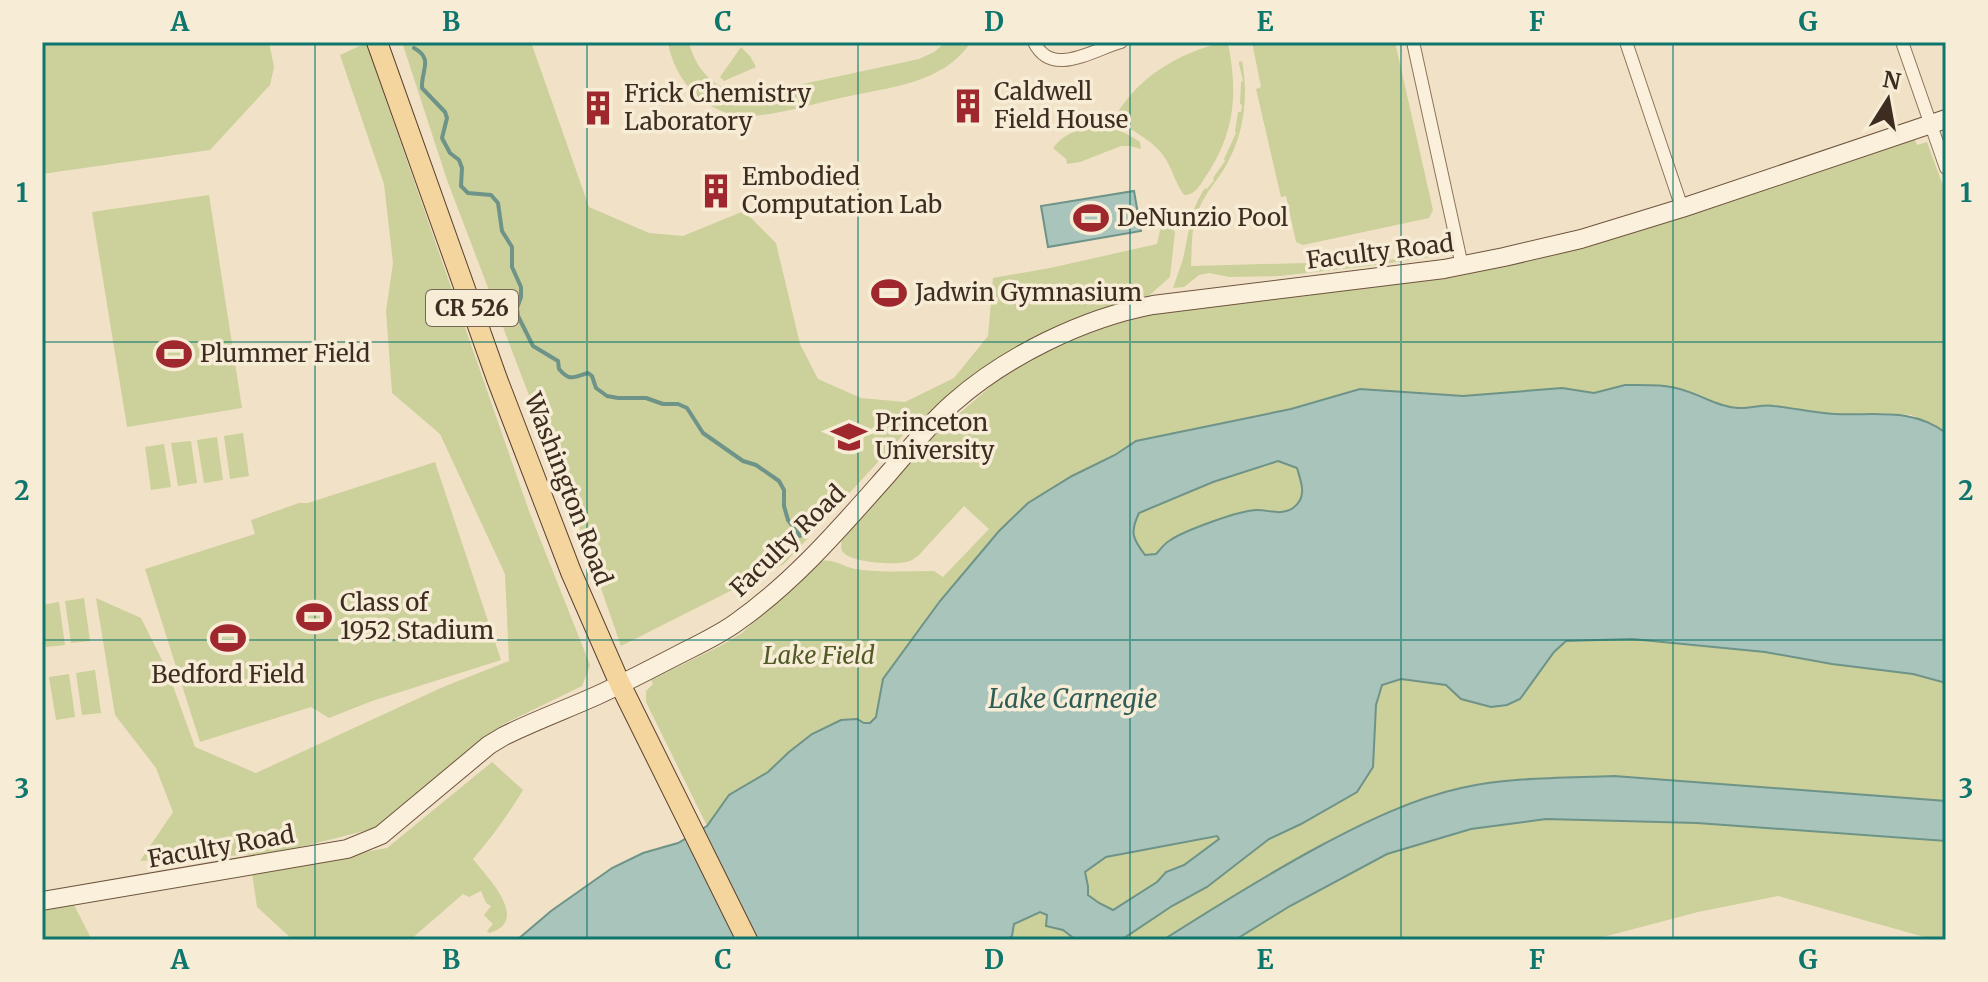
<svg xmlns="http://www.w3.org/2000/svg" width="1988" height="982" font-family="Merriweather,serif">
	<rect width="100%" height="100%" fill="#f1e2c7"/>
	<path fill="#ccd09a" d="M42 42H269L274 67 270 85 210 150 42 174Z
		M402 42H531L589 207 649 233 683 236 744 211 776 243 800 344 818 379 861 398 905 402 954 378 988 336 993 278 1050 268 1157 244 1163 217 1175 232 1170 277 1144 300 993 369 914 423 784 564 621 646 586 545 447 180Z
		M668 42H689C696 73 719 93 751 95L919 59 934 52 946 42H971C943 84 890 87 845 97 816 103 776 116 747 116 706 115 674 81 668 42Z
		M1224 42 1228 43C1238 93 1235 133 1206 176 1200 185 1196 195 1184 195 1175 183 1172 167 1163 155 1150 138 1132 132 1117 119 1117 110 1123 105 1128 98 1153 68 1187 51 1224 42Z
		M1252 42H1395L1433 210 1429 218 1303 245 1296 242 1286 196 1281 197 1256 89 1261 87Z
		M366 43 529 511 590 665 582 686 502 725 380 827 277 853 140 861 173 812 156 768 115 715 96 598 141 618 168 672 195 747 256 773 443 687 509 661 505 574 440 434 392 393 386 311 393 263 384 184 340 55Z
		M741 47 750 56 756 67 724 81 720 77Z
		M1242 61C1249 97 1244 137 1224 169 1215 183 1204 195 1198 211 1191 227 1192 248 1191 266L1381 261 1450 251V254L1377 265 1280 276 1229 277 1209 273 1199 275 1184 287 1173 288 1183 259 1192 214 1199 198 1205 188 1207 189 1214 180 1213 178 1225 161 1224 159 1236 133 1235 132 1238 112H1241L1242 105 1240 104 1241 82 1243 81 1239 64V62Z
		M1102 126C1117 128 1128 134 1140 142L1141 149 1130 146H1121L1080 162 1067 164 1066 159 1053 148C1065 132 1082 128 1102 126Z
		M1914 138 1917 145 1927 142 1946 194V433L1935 425 1911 415 1885 413 1835 414 1771 405 1737 408 1625 385 1594 393 1562 388 1463 396 1360 389 1291 409 1136 441 1115 455 1072 476 1028 503 999 531 940 601 883 679 876 717 870 723 812 734 789 752 768 772 729 795 707 826 646 702V691L653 684 651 680 722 645 742 633 818 562C830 557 842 566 855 569 881 573 908 571 934 571L943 577 989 529 964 506 918 556C913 559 912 561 906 562 894 565 850 563 842 551 840 547 842 543 842 538L929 440 960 413 999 379 1031 358 1077 335 1141 314 1403 282Z
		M209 195 242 408 127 427 92 212Z
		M243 433 249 476 230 479 224 436Z
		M217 437 223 480 204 483 197 440Z
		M191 441 197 483 178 486 171 443Z
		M164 444 171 487 151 490 145 447Z
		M1279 460 1297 468 1303 489 1300 501 1291 510 1278 513 1257 510 1200 526 1168 541 1156 554 1145 555C1132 538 1130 532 1139 513L1213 482Z
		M435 462 501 660 372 701 329 718 311 707 200 742 145 569 255 534 251 520 299 503H308Z
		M84 598 90 641 71 643 65 601Z
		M59 602 65 645 46 647 42 624V605Z
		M1632 639 1765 652 1832 664 1913 674 1946 683V801L1794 789 1533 778 1461 788 1400 807 1350 830 1266 876 1163 940H1118L1172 906 1207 887 1269 839 1301 824 1357 792 1373 767 1376 705 1382 685 1401 679 1447 685 1461 699 1554 652 1565 641Z
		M95 670 101 713 82 715 76 673Z
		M69 674 75 717 56 720 49 677Z
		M492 762 523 790C508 815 492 837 473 859 486 876 532 921 489 933L487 931 493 924 484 915 491 906 486 903 481 891 469 897 463 894 410 940H293L257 907 252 873 387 848Z
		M1546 819 1697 823 1946 841V940H1935L1778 896 1698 912 1592 940H1235L1290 906 1387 854 1471 829Z
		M1217 836 1220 839 1184 865 1166 872 1157 882 1113 910 1099 903 1088 894V886L1085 872 1106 857Z
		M73 903 92 940H42V909Z
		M1041 912 1047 915 1046 926 1064 930 1076 940H1006L1012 936 1014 924Z"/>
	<path fill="#a8c4bb" stroke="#6e9388" stroke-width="2" fill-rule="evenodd" d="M1134 191 1141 231 1048 247 1041 206Z
		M1625 385C1646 385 1666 384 1686 391 1703 396 1719 407 1738 408 1750 409 1762 404 1774 406 1794 408 1814 413 1835 414 1874 416 1912 407 1946 433V683L1913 674 1832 664 1765 652 1632 639 1566 641 1554 652 1520 699 1507 705 1491 707 1461 699 1446 685 1401 679 1382 685 1376 705 1373 767 1357 792 1301 824 1269 839 1207 887 1172 906 1124 938 1118 940H1076L1063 930 1046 926 1047 915 1040 912 1014 924 1012 936 1006 940H517L551 911 612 868 643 853 678 843 707 826 729 795 768 772 789 752 812 734 841 720 857 719 864 723H870L876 717 883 679 940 601 999 531 1028 503 1072 476 1115 455 1136 441 1291 409 1360 389 1463 396 1562 388 1594 393ZM1278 461 1297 468C1301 482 1308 497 1293 508 1281 516 1270 510 1257 510 1240 510 1183 531 1169 541 1164 544 1160 550 1156 554L1145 555C1132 538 1130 532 1139 513L1213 482ZM1217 836 1219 839 1184 865 1166 872 1157 882 1113 910 1099 903 1088 895V886L1085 872 1106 857Z
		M1614 776 1946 801V841L1697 823 1546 819 1471 829 1387 854 1290 906 1235 940H1163C1215 907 1266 875 1320 846 1365 822 1412 799 1461 788 1511 777 1563 778 1614 776Z"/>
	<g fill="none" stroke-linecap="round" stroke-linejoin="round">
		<path stroke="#6e9388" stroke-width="4" d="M414 48C434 59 421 70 422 88L445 112 447 118 442 138 450 153 459 160 462 168 461 186 468 193 491 195 498 203 502 231 512 247V267L521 287V297L517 308 518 316 533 346 558 361 559 369C570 382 573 377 588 373L592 376 596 388 607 396 618 398H646L663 404H678L687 408 703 433 743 461 756 465 779 481 784 490V506L788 520 800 536"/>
		<g stroke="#8d735b" stroke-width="14">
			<path id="street" d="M1034 42C1052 79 1094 49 1121 42
				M1413 42 1462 266
				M1626 42 1682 208
				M1902 42 1946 168"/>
		</g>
		<g stroke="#6f543e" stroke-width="20">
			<path id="secondary" d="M42 901 347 849 381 835 489 745 504 736C534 721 567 709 598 695 624 683 649 670 674 657 695 646 718 636 737 622 795 581 841 527 888 474 909 450 929 424 953 403 1006 356 1084 318 1153 305L1444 269 1504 257 1581 239 1682 208 1946 119"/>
		</g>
		<g stroke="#5b422f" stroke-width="22">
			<path id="primary" d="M377 42 497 379 571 572 620 684 747 940"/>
		</g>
		<use href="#street" stroke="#faf0db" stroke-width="12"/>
		<use href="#secondary" stroke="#faf0db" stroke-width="18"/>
		<use href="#primary" stroke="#f4d59e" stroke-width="20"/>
	</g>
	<path fill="none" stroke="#0f766e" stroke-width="2" stroke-opacity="0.55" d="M315 42V940M587 42V940M858 42V940M1130 42V940M1401 42V940M1673 42V940M42 342H1946M42 640H1946"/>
	<defs>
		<g id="building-bare" transform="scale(2.76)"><path d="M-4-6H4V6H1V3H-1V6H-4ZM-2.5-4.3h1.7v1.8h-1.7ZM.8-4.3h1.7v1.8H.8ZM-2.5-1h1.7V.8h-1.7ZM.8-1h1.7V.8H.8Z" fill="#9f282e" stroke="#f7edd7" stroke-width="2.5" paint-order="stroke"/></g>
		<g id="stadium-bare" transform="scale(2.76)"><path d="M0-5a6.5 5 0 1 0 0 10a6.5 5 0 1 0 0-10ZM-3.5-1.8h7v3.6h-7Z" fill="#9f282e" stroke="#f7edd7" stroke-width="2.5" paint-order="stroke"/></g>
		<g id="university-bare" transform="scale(2.76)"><path d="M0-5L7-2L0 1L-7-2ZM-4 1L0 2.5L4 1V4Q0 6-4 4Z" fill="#9f282e" stroke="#f7edd7" stroke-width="2.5" paint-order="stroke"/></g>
	</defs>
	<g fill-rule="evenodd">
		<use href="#building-bare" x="968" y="106"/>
		<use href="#building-bare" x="598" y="108"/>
		<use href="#building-bare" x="716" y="191"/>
		<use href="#stadium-bare" x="1091" y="218"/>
		<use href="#stadium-bare" x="889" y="293"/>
		<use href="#stadium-bare" x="174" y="354"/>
		<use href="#university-bare" x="849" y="437"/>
		<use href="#stadium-bare" x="314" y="617"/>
		<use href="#stadium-bare" x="228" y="638"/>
	</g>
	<g text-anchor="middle" stroke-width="7" stroke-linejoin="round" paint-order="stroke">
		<rect fill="#f7edd7" stroke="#756656" stroke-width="2" x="426" y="290" width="92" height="36" rx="6"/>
		<g font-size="22" font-weight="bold" fill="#3d2c1f">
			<text x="472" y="316">CR 526</text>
		</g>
		<g font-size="24" fill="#3d2c1f" stroke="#f7edd7" text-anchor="start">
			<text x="994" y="100">Caldwell<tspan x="994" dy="28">Field House</tspan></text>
			<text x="624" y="102">Frick Chemistry<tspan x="624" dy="28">Laboratory</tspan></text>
			<text x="742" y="185">Embodied<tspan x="742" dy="28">Computation Lab</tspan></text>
			<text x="1117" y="226">DeNunzio Pool</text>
			<text x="915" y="301">Jadwin Gymnasium</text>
			<text x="200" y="362">Plummer Field</text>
			<text x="875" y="431">Princeton<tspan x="875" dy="28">University</tspan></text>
			<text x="340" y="611">Class of<tspan x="340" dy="28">1952 Stadium</tspan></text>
			<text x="228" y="683" text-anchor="middle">Bedford Field</text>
		</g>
		<g font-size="24" fill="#3d2c1f" stroke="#f7edd7">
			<text transform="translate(1380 252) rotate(-7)" y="8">Faculty Road</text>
			<text transform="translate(568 489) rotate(69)" y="8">Washington Road</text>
			<text transform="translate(788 541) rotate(-44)" y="8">Faculty Road</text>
			<text transform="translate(221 847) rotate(-10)" y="8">Faculty Road</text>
		</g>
		<g font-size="24" font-style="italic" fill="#4f5a25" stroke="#f7edd7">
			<text x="819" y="664">Lake Field</text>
		</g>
		<g font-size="26" font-style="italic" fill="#2e5d58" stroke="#f7edd7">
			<text x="1073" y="708">Lake Carnegie</text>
		</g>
	</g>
	<rect width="1988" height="982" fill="none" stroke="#f7edd7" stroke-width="88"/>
	<g transform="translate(1888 100) rotate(11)" stroke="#f7edd7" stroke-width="6" paint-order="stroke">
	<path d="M0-6L14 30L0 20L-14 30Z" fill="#3d2c1f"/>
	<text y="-12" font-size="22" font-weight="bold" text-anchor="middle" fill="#3d2c1f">N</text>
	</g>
	<rect x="44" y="44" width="1900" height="894" fill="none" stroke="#0f766e" stroke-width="3"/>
	<g font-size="26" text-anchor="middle" font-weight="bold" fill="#0f766e">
		<text x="180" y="31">A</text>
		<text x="451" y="31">B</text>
		<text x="723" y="31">C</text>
		<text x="994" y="31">D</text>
		<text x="1265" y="31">E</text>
		<text x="1537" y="31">F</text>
		<text x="1808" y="31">G</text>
		<text x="22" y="202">1</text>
		<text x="1966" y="202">1</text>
		<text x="22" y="500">2</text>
		<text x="1966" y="500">2</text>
		<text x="22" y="798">3</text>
		<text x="1966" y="798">3</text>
		<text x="180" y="969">A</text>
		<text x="451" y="969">B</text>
		<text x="723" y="969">C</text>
		<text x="994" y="969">D</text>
		<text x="1265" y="969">E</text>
		<text x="1537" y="969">F</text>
		<text x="1808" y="969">G</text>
	</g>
</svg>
